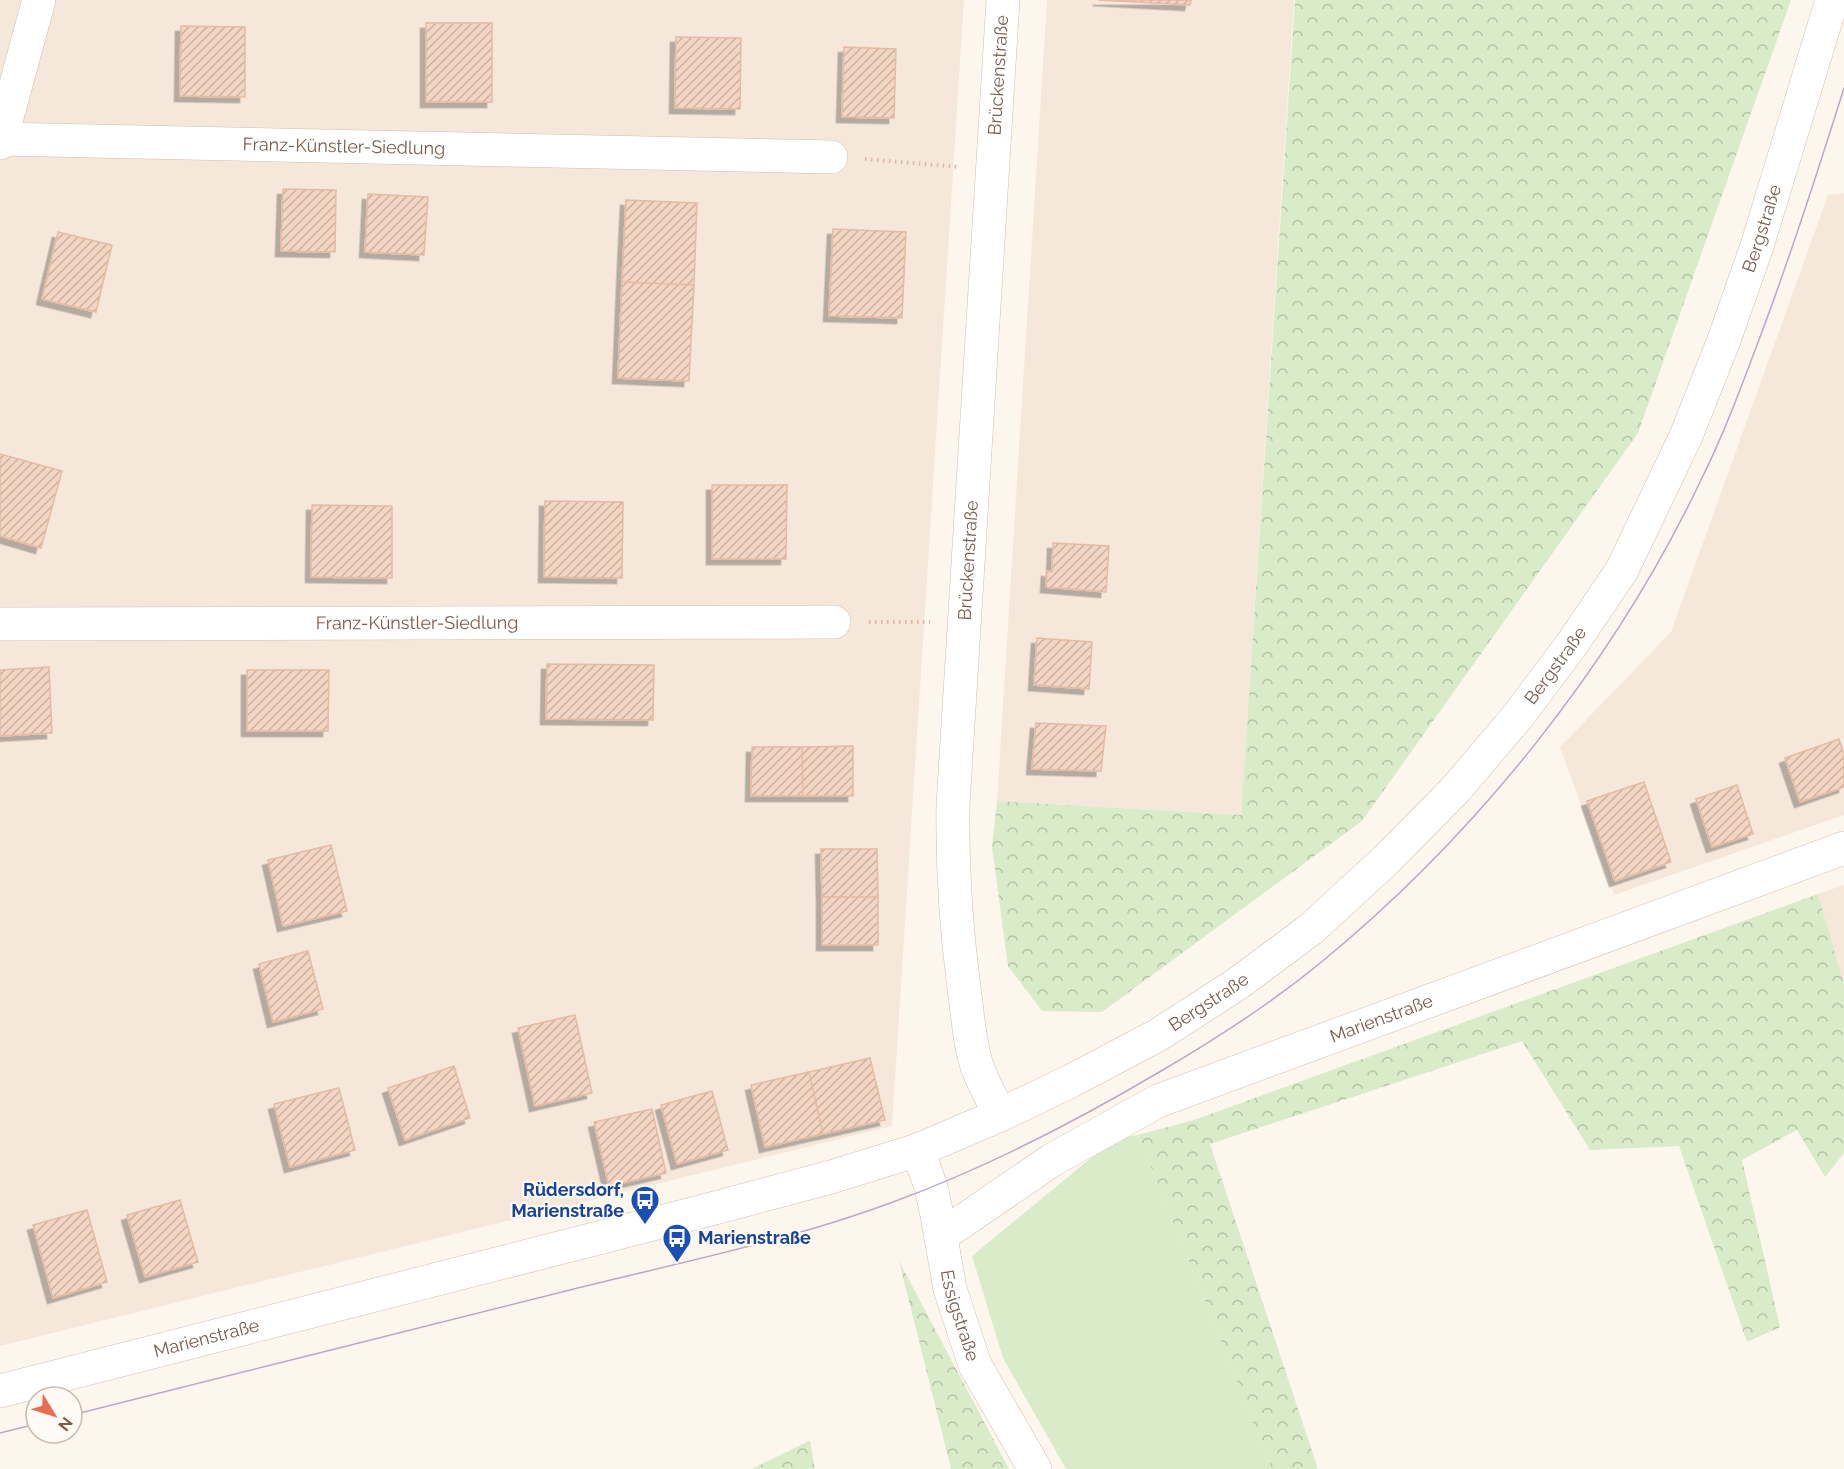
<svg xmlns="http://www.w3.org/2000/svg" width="1844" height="1469" font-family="Raleway,sans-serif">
	<defs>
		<pattern id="forest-crowns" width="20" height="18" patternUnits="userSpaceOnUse" patternTransform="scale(1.5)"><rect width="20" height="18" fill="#d8ecc9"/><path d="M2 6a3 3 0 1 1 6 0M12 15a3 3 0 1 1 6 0" fill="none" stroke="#b4c2a5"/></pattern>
		<pattern id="building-hatch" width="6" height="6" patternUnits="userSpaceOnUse" patternTransform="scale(1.5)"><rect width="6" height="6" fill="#f3d5c3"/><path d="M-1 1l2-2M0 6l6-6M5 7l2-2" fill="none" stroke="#cab0a1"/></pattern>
		<filter id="shadow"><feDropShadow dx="-5.5" dy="5.5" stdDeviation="0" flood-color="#0004"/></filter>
	</defs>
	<rect width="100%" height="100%" fill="#fdf6ec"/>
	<path fill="#f5e8da" d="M0 0H964L892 1126 0 1346Z
		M1047 0H1294L1241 815 997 801Z
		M1844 193V815L1614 895 1560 747 1671 632 1828 195Z
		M1844 885V984L1818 894Z"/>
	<path fill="url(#forest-crowns)" d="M1295 0H1791L1638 433 1362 821 1102 1012 1042 1011 1008 966 992 847 997 801 1241 815Z
		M1818 894 1844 984V1153L1825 1177 1797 1130 1742 1160 1780 1327 1747 1342 1679 1146 1590 1150 1522 1041 1210 1144 1318 1469H1272L1138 1135 1194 1120Z
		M899 1261 1009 1469H951Z
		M810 1441 815 1469H752L809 1441Z"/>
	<path fill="#d8ecc9" d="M1138 1135 1272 1469H1066L1003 1358 972 1256 1114 1139Z"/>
	<path fill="url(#building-hatch)" stroke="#e6bba3" stroke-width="1.5" filter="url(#shadow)" d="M1098 0H1191L1190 5Z
		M426 23H492V102H426Z
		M181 26 245 27V97L180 96Z
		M676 37 741 38 740 109 675 108Z
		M844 47 896 49 894 118 842 117Z
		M283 189 336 190 335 252 281 251Z
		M368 194 428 197 424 255 365 252Z
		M626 200 697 203 694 285 622 282Z
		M833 229 906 232 902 318 829 316Z
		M58 232 112 245 96 312 42 299Z
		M622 282 694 285 689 381 618 378Z
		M0 454 62 471 41 548 0 536Z
		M712 485H787L786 559H712Z
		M545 501 623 502 622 578 544 577Z
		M312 505 392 506V578L311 577Z
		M1053 543 1109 546 1106 592 1046 587 1047 571 1052 572Z
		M1037 638 1092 642 1089 689 1034 685Z
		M547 664 654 665 653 720 546 719Z
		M49 667 52 733 0 736V670Z
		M247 670H329L328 731H247Z
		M1036 723 1106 726 1101 771 1032 769Z
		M1839 739 1844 754V787L1800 802 1785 758Z
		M853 746V796H803L802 747Z
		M752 747H802L803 796H751Z
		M1644 782 1671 862 1615 881 1587 801Z
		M1737 785 1753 834 1712 847 1696 799Z
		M331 845 347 911 283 926 268 860Z
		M821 849H877L878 897H822Z
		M822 897H878V945H822Z
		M308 951 323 1009 273 1022 259 964Z
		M575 1015 592 1093 535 1106 518 1028Z
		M870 1058 885 1120 823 1134 809 1072Z
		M454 1066 470 1118 405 1140 388 1088Z
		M809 1072 823 1134 765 1147 751 1085Z
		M339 1088 355 1150 290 1167 274 1104Z
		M712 1091 728 1150 677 1164 661 1105Z
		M652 1109 666 1173 609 1186 594 1122Z
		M180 1200 198 1262 145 1277 127 1215Z
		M87 1210 107 1282 53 1298 33 1225Z"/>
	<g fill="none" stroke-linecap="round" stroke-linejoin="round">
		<g stroke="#d1beb0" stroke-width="34">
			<g id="minor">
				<path id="s1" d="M0 139 831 157"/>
				<path d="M0 143 39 0"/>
				<path id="s2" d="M0 624 834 622"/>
				<path id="s3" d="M1000 1115C993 1100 984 1085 978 1069 969 1044 968 1015 964 988 956 927 952 867 953 805L1003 0"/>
				<path id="s4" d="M918 1150 931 1187 937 1215 950 1289 975 1365 1035 1469"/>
				<path id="s5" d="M941 1236 1052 1160 1158 1101 1844 848"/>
				<path id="s6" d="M0 1391 696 1213 831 1177 918 1150 1000 1115 1071 1081 1158 1035 1237 984 1311 929 1386 860 1456 789 1518 716 1572 644 1622 570 1686 436 1724 340 1757 246 1832 0"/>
			</g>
		</g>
		<path stroke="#d9b8a5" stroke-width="4" stroke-dasharray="1.5 4.5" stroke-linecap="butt" d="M865 159 959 167
			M869 622H930"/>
		<use href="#minor" stroke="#fff" stroke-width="33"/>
		<path stroke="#b9a8c9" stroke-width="1.5" d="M72 1415C238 1374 404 1331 570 1290 678 1263 788 1241 893 1202 986 1168 1075 1122 1161 1071 1216 1039 1270 1004 1319 964 1476 836 1614 663 1701 480 1724 434 1742 385 1760 337 1791 255 1818 171 1844 88
			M0 1433 36 1424"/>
	</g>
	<defs>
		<g id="bus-pin" transform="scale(1.5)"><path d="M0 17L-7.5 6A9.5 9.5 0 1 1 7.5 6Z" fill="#1a4fb4" stroke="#fffaf3"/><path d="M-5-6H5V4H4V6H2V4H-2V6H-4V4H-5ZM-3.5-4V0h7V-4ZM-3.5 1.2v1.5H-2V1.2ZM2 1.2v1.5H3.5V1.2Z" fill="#fff"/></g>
	</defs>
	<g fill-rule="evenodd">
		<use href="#bus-pin" x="645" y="1200"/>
		<use href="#bus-pin" x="677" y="1238"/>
	</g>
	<g text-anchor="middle" stroke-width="4.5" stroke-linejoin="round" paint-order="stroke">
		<g font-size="18" fill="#7a5c4d" stroke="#fffaf3">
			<text dy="6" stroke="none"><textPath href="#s3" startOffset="1048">Brückenstraße</textPath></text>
			<text dy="6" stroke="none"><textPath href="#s1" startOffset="344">Franz-Künstler-Siedlung</textPath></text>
			<text dy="6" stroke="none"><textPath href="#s6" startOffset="2248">Bergstraße</textPath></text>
			<text dy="6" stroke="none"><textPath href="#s3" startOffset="562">Brückenstraße</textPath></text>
			<text dy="6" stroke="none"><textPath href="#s2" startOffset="417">Franz-Künstler-Siedlung</textPath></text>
			<text dy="6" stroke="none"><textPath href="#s6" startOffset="1762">Bergstraße</textPath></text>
			<text dy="6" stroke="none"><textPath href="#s6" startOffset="1276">Bergstraße</textPath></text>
			<text dy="6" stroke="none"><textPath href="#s5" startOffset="494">Marienstraße</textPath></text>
			<text dy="6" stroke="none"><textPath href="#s4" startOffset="171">Essigstraße</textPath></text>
			<text dy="6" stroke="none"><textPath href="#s6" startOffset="213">Marienstraße</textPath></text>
		</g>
		<g font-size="18" font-weight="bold" fill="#164399" stroke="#fffaf3" text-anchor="end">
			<text x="624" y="1196">Rüdersdorf,<tspan x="624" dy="21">Marienstraße</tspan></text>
			<text x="698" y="1244" text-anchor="start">Marienstraße</text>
		</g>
	</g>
	<g transform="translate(54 1415) rotate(128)"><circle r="28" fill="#fffaf3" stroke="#cabbb1" stroke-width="1.5"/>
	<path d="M0-4.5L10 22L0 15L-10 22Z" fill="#e76f51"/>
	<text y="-9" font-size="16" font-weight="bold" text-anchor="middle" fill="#7a5c4d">N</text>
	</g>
</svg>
